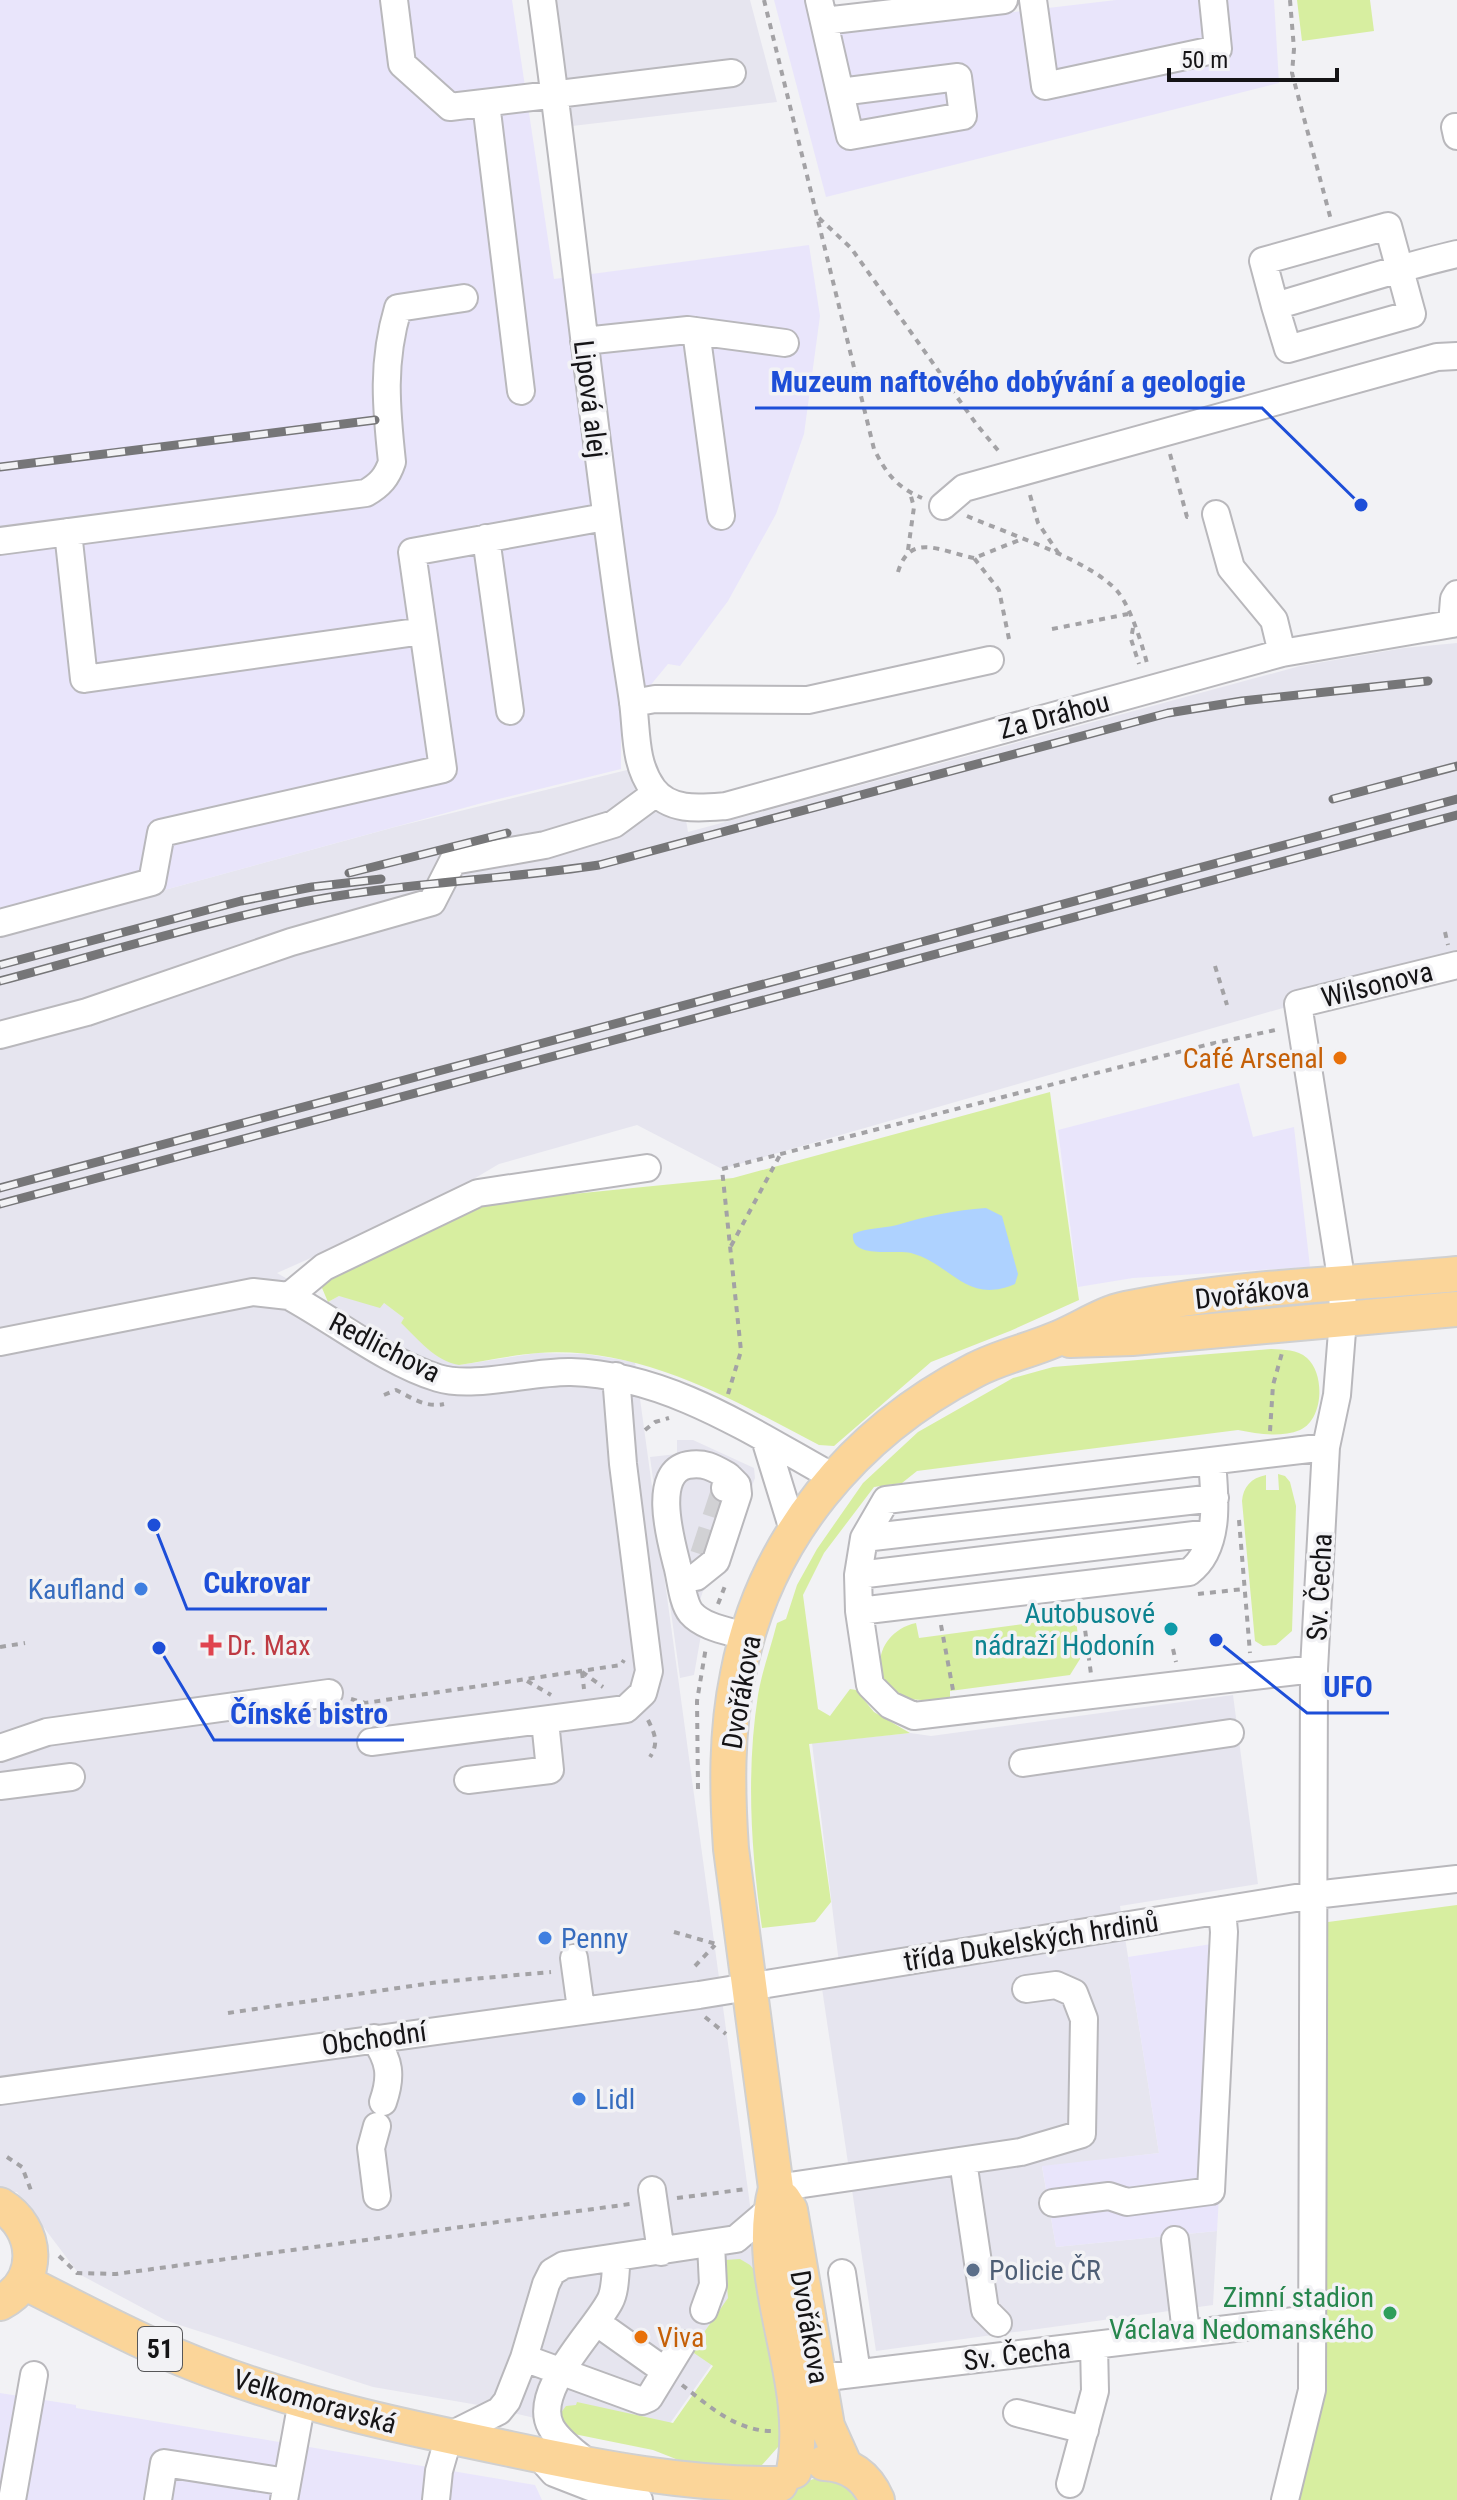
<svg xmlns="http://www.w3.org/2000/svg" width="1457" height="2500" font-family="'Roboto Condensed',sans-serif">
	<rect width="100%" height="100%" fill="#f2f2f5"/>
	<path fill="#e6e5ef" d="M556 0H750L777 102 572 126Z
		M1457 643V958L722 1169 637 1125 499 1164 428 1206 277 1273 328 1302 339 1296 384 1303 405 1318 401 1323 459 1365 537 1353 586 1354 635 1362 762 2293 654 2446 484 2406 373 2387 167 2321 79 2274 17 2192H0V935L395 827 631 769 645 802 667 815 686 820 688 832 1300 666 1404 648Z
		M677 1440H693L754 1468 755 1478 718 1577 703 1591 699 1603 705 1612 694 1675 680 1678 650 1457 677 1454Z
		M1233 1695 1258 1884 1120 1906 1159 2153 1042 2167 1056 2247 1217 2231 1213 2305 876 2351 820 1975 840 1971 812 1743 910 1733 931 1736Z"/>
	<path fill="#e9e5fb" d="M0 0H512L554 279 809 245 820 316 804 434 776 514 728 601 680 666 668 664 621 721V769L482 803 0 935Z
		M774 0H813L819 26 841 32 1116 0H1274L1279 83 826 197Z
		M1239 1083 1253 1137 1294 1127 1310 1267 1133 1278 1078 1287 1058 1130Z
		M1218 1943 1227 2056 1217 2231 1056 2247 1042 2166 1159 2153 1128 1957Z
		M0 2393 76 2405V2408L535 2485 542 2500H0Z"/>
	<path fill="#d7eea0" d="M1297 0H1370L1374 31 1302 41Z
		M1050 1092 1079 1300 1010 1331 931 1362 834 1446 819 1445C731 1399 641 1346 538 1353 512 1355 485 1361 459 1365 435 1361 418 1339 401 1323L404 1318 384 1303 380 1308 339 1296 328 1302 322 1288 326 1279 479 1207 502 1201 733 1178Z
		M1271 1349C1284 1350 1297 1349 1307 1358 1325 1374 1324 1419 1300 1430 1280 1438 1258 1434 1238 1430L917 1471 902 1483 874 1487 824 1553 803 1595 818 1709 830 1716 850 1689 856 1690 874 1712 910 1733 809 1744 831 1902 815 1922 762 1928C751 1851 746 1772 758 1695 762 1671 771 1647 777 1623L786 1619 797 1585 817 1549 863 1483 918 1432 1013 1378 1053 1367Z
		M1278 1474 1285 1476 1290 1482 1296 1506 1292 1631 1276 1645 1263 1646 1255 1641 1242 1501C1243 1487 1251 1478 1266 1475V1490H1279Z
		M1076 1617 1080 1659 1070 1675 950 1691V1697C937 1699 920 1702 907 1698 866 1685 874 1632 916 1623L919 1638Z
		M1457 1905V2500H1288L1314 2261 1328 1922Z
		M740 2259 750 2265 762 2279 783 2436 778 2447 761 2466 709 2472 653 2450 569 2433 560 2414 566 2406 576 2405 577 2402 673 2423 713 2366 691 2351 728 2298 725 2260Z
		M829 2477 844 2483 859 2500H787C797 2483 810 2478 829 2477Z"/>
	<path fill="#aed2ff" d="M986 1208 1002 1216 1018 1274 1015 1284C966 1305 952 1264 911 1253 896 1249 850 1260 853 1234 868 1227 882 1229 897 1225 927 1216 955 1210 986 1208Z"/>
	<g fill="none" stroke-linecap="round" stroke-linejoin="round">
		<path stroke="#d1d1d4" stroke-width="26" stroke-dasharray="26 13" stroke-linecap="butt" d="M703 1555 725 1488"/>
		<g stroke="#b9b8bc" stroke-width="30">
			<path id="minor" d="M394 0 402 64 450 107 732 73
				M542 0C571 212 592 425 623 636 626 658 630 680 633 702 637 732 634 763 653 789 670 812 701 808 726 806L1282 653 1457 623
				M819 0 850 136 963 116 958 77 840 92
				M1033 0 1045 86 1218 49 1213 0
				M824 21 1004 0
				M486 103 521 391
				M1455 127 1457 136
				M1275 306 1288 349 1412 314 1388 226 1263 261 1275 306C1335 289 1396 268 1457 254
				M696 331 721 516
				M584 341 688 330 785 343
				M943 506 964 488 1437 357 1457 356
				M1216 514 1231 568 1274 620 1282 653
				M68 532 84 679 423 631
				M486 538 510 711
				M0 541 366 493C380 485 387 477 392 462 386 406 382 362 398 308L464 298
				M1452 624 1454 599 1457 594
				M633 703 655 699 808 700 990 660
				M0 923 152 882 161 833 443 769 412 552 605 517
				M0 1035 87 1012 291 942 432 902 453 861 545 845 614 824 656 793
				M289 1296 324 1267 478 1193 647 1168
				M0 1342 253 1292 289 1296C335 1321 388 1363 438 1378 473 1389 532 1371 571 1372 668 1375 750 1431 833 1477
				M765 1439 794 1533
				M725 1488 728 1476C714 1468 705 1462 688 1465 651 1472 671 1541 677 1565 681 1579 682 1602 691 1613 704 1628 730 1631 748 1637
				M864 1538 1215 1498
				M858 1575 1211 1533
				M696 1577 716 1561 738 1494 737 1485 728 1476
				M859 1611 1189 1572C1221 1548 1215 1497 1212 1462
				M1314 1669 914 1716 890 1705 870 1685 859 1611 858 1575 864 1538 886 1500 1326 1447
				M371 1742 626 1709 643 1693 649 1671 623 1464 616 1376
				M0 1748 47 1732 329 1693
				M1023 1763 1230 1733
				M468 1780 550 1770 545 1721
				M0 1786 71 1777
				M574 1958 581 2009
				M374 2038C390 2061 392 2076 383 2102
				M0 2091 699 1995 1314 1895 1457 1879
				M377 2126 371 2148 377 2196
				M963 2161 985 2310 998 2323
				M776 2188 1021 2152 1082 2134 1084 2019 1074 1993 1056 1985 1026 1989
				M652 2190 661 2252
				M1053 2203 1109 2196 1127 2202 1211 2191 1224 1932 1222 1910
				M1175 2240 1186 2333
				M842 2273 857 2373
				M704 2310 713 2285 711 2244
				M596 2322 665 2371
				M524 2358 642 2401 649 2398 682 2344
				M819 2378 1311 2319
				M1017 2413 1085 2430
				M538 2455 554 2473 590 2487 639 2500
				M591 2466C578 2454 559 2442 551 2427 531 2391 594 2332 610 2301 616 2290 615 2271 617 2258
				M1070 2484 1095 2391 1094 2345
				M12 2500 34 2375
				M158 2500 164 2463 287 2482
				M284 2500 302 2401
				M436 2500 439 2471 449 2436 499 2411 507 2401 524 2358 546 2284 552 2272 564 2265 736 2239 770 2210
				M1285 2500 1312 2390 1314 1669 1326 1447 1337 1395 1343 1319 1342 1284 1298 1004 1457 965"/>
		</g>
		<g stroke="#d0d0d0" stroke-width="38">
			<path id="major" d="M1070 1340 1132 1338 1457 1309
				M783 2199 790 2210 827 2426 845 2466
				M0 2205C39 2228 42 2282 0 2303
				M24 2282C86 2313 146 2346 211 2370 308 2407 409 2428 510 2449 599 2468 689 2485 780 2484
				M824 2463C850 2464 867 2477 877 2500
				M794 2471C812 2377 751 2282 776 2188L731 1849C727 1790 726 1732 738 1674 764 1539 854 1432 975 1370 1000 1357 1028 1351 1054 1340 1078 1331 1101 1314 1126 1309 1234 1286 1347 1285 1457 1274"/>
		</g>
		<path stroke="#a3a2a5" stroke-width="4" stroke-dasharray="6 6" stroke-linecap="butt" d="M764 0 874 449C886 473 896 487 922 498
			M1290 0 1294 49 1292 73 1331 220
			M819 218 851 248 977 425 1001 454
			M1170 454 1187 517 1193 516
			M1030 495 1038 523 1059 554
			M967 516C1008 534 1091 560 1118 592 1131 608 1143 647 1148 667
			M908 550 914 507 910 493
			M898 572C910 531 942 552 974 558
			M1133 628 1131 639 1139 664
			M1052 629 1128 614
			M1009 639 999 590 974 558 1022 539
			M1445 932 1448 945
			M1215 966 1227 1005
			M731 1246 780 1155
			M728 1394 741 1351 722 1169 1206 1045 1280 1029
			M384 1395 396 1390C412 1398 426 1408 444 1404
			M645 1430 655 1422 669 1418
			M1270 1431 1273 1385 1282 1353
			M1239 1520 1250 1653
			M1198 1594 1244 1589
			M718 1604 725 1586
			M1082 1607 1091 1674
			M941 1625 953 1690
			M0 1647 25 1643
			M1173 1649 1176 1662
			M582 1672 603 1687
			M582 1672 584 1689
			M527 1681 551 1695
			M351 1699 365 1703 621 1665 624 1660
			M648 1720C655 1734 659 1743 650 1757
			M698 1789 697 1701 706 1647
			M674 1932 716 1944
			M695 1966 715 1945
			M228 2013 439 1982 551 1972
			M705 2017 726 2034
			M7 2157 22 2167 32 2193
			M677 2198 747 2189
			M59 2256 77 2273 116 2274 630 2204
			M682 2385C709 2406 736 2431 772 2431"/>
		<use href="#minor" stroke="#fff" stroke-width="26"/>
		<use href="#major" stroke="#fbd599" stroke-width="34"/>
		<g stroke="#767678" stroke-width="9">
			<path id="rail" d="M0 467 375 420
				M1333 799 1457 766
				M349 873 507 833
				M0 965 241 901 312 887 381 879
				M0 981C94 956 189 927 284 906 388 883 494 881 599 865L1168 713 1242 701 1428 681
				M0 1188 1457 799
				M0 1204 1457 815"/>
		</g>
		<use href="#rail" stroke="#f2f2f5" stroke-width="6" stroke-dasharray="18" stroke-linecap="butt"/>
	</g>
	<g fill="#e8710a" stroke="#f2f2f5" stroke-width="3">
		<circle cx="1340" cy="1058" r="8"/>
		<circle cx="641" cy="2337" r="8"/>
	</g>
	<g fill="#3f7fe0" stroke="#f2f2f5" stroke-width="3">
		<circle cx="141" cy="1589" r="8"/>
		<circle cx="545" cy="1938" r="8"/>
		<circle cx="579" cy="2099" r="8"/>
	</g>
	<circle fill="#0f9aa8" stroke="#f2f2f5" stroke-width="3" cx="1171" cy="1629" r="8"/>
	<path fill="#e0444e" stroke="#f2f2f5" stroke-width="3" d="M207 1633h8v8h8v8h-8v8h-8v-8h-8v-8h8z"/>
	<circle fill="#5c6f8a" stroke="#f2f2f5" stroke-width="3" cx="973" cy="2270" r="8"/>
	<circle fill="#2e9e5b" stroke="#f2f2f5" stroke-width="3" cx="1390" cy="2313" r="8"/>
	<g text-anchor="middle" stroke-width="7" stroke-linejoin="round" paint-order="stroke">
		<rect fill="#f2f2f5" stroke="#575759" stroke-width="2" x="138" y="2327" width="44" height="44" rx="6"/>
		<g font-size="26" font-weight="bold" fill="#151416">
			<text x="160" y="2358">51</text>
		</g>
		<g font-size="28" fill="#151416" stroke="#f2f2f5">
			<text transform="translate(591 399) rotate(83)" y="10">Lipová alej</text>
			<text transform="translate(1054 715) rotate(-15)" y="10">Za Dráhou</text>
			<text transform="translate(1377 984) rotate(-14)" y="10">Wilsonova</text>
			<text transform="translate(1252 1293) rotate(-6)" y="10">Dvořákova</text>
			<text transform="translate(385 1347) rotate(27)" y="10">Redlichova</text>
			<text transform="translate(1319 1587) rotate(-87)" y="10">Sv. Čecha</text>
			<text transform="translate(741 1692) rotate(-80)" y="10">Dvořákova</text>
			<text transform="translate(1031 1941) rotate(-9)" y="10">třída Dukelských hrdinů</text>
			<text transform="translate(374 2038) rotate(-8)" y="10">Obchodní</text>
			<text transform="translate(810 2327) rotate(80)" y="10">Dvořákova</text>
			<text transform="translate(1017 2354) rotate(-7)" y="10">Sv. Čecha</text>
			<text transform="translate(315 2401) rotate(16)" y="10">Velkomoravská</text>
		</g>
		<g font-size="28" fill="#c56008" stroke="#f2f2f5" text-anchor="end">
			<text x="1324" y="1068">Café Arsenal</text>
			<text x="657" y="2347" text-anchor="start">Viva</text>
		</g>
		<g font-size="28" fill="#366cbe" stroke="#f2f2f5" text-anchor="start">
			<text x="125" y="1599" text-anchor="end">Kaufland</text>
			<text x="561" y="1948">Penny</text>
			<text x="595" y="2109">Lidl</text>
		</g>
		<g font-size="28" fill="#0d838f" stroke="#f2f2f5" text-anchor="end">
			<text x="1155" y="1623">Autobusové<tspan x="1155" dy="32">nádraží Hodonín</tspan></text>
		</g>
		<g font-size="28" fill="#be3a42" stroke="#f2f2f5" text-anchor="start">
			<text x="227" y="1655">Dr. Max</text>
		</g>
		<g font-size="28" fill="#4e5e75" stroke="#f2f2f5" text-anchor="start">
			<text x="989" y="2280">Policie ČR</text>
		</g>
		<g font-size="28" fill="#27864d" stroke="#f2f2f5" text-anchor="end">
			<text x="1374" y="2307">Zimní stadion<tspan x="1374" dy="32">Václava Nedomanského</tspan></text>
		</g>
	</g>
	<path fill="none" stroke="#1d4ed8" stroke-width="3" d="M1361 505L1262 408H755M154 1525L187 1609H327M1216 1640L1307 1713H1389M159 1648L214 1740H404"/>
	<g fill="#1d4ed8" stroke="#f2f2f5" stroke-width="3">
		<circle cx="1361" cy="505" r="8"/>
		<circle cx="154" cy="1525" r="8"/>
		<circle cx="1216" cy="1640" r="8"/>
		<circle cx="159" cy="1648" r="8"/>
	</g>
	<g font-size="30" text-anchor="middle" font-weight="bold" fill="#1d4ed8" stroke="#f2f2f5" stroke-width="7" stroke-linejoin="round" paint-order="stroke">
		<text x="1008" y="392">Muzeum naftového dobývání a geologie</text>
		<text x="257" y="1593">Cukrovar</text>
		<text x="1348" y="1697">UFO</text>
		<text x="309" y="1724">Čínské bistro</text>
	</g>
	<path d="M1169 68v12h168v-12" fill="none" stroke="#151416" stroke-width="4"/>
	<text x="1181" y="68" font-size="24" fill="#151416" stroke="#f2f2f5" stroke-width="6" paint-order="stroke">50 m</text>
</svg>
